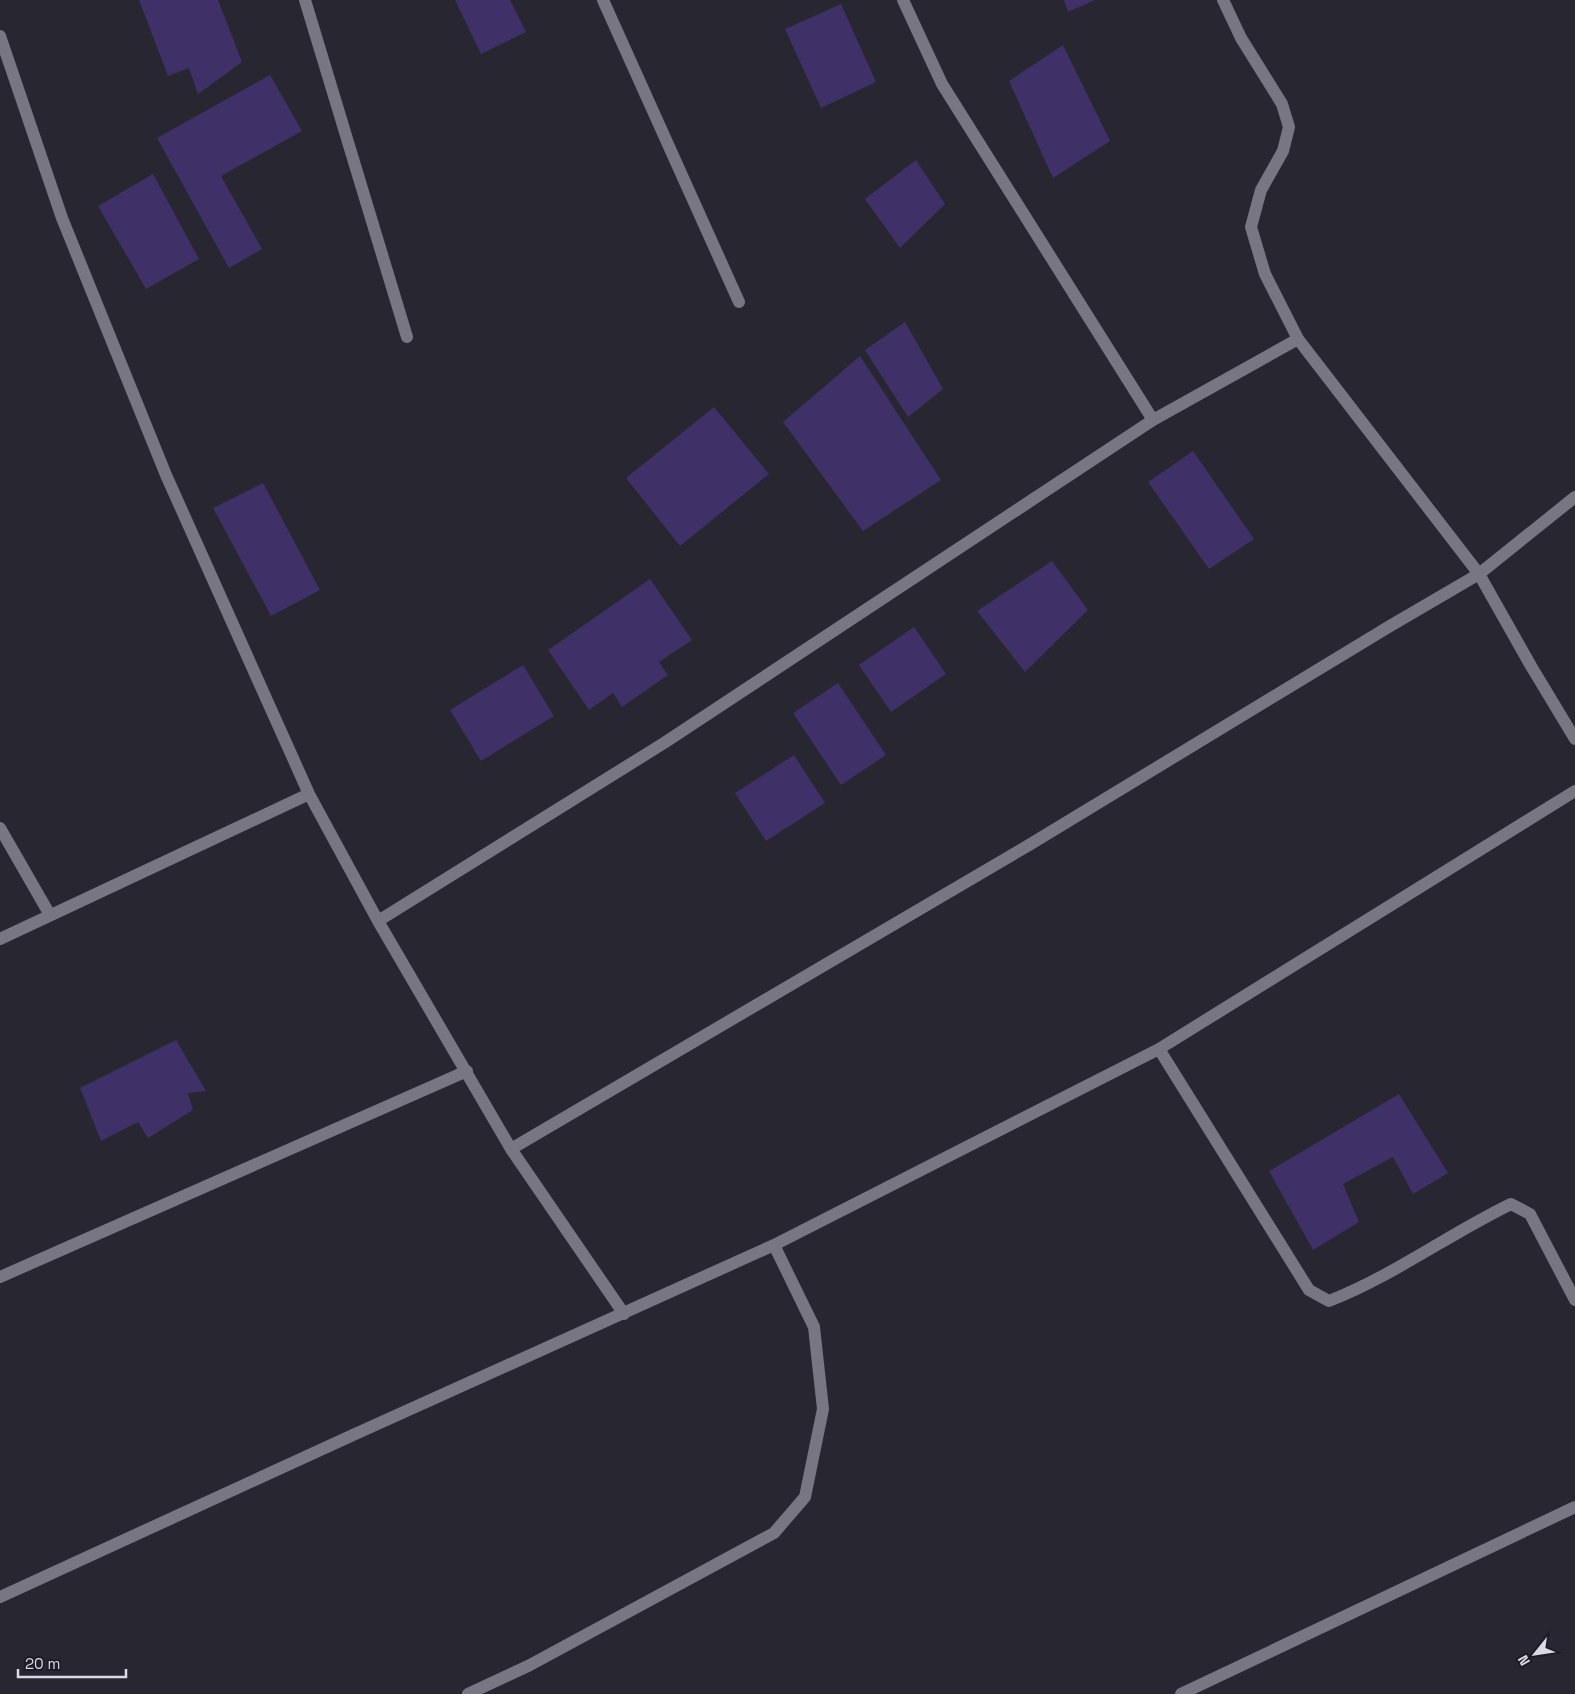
<svg xmlns="http://www.w3.org/2000/svg" width="1575" height="1694" font-family="'Space Grotesk',sans-serif">
	<rect width="100%" height="100%" fill="#282631"/>
	<path fill="#3f3167" d="M139 0H218L242 62 198 94 189 68 168 76Z
		M455 0H510L526 32 481 54Z
		M1064 0H1095L1068 12Z
		M841 4 876 82 821 108 785 29Z
		M1063 45 1110 141 1053 178 1009 81Z
		M270 75 302 131 221 176 262 249 229 268 157 138Z
		M916 160 945 204 900 248 865 199Z
		M153 174 199 259 146 289 98 206Z
		M905 322 943 389 908 417 865 350Z
		M860 356 941 480 863 531 783 422Z
		M714 407 769 474 680 546 626 478Z
		M1193 451 1254 539 1209 569 1148 482Z
		M263 483 320 590 271 616 213 508Z
		M1052 561 1088 610 1025 672 977 611Z
		M650 579 692 640 659 662 668 675 622 707 613 693 589 710 548 650Z
		M914 627 946 674 891 712 859 665Z
		M523 665 554 716 481 761 450 710Z
		M838 683 886 755 841 785 793 713Z
		M794 755 825 803 766 841 735 793Z
		M176 1040 206 1091 188 1093 193 1110 148 1138 138 1122 101 1141 80 1088Z
		M1399 1094 1448 1173 1413 1194 1393 1157 1343 1184 1359 1222 1313 1250 1269 1171Z"/>
	<g fill="none" stroke-linecap="round" stroke-linejoin="round">
		<path stroke="#787683" stroke-width="12" d="M305 0 407 337
			M603 0 739 302
			M903 0 942 84 1153 420
			M1223 0 1241 38 1282 104 1289 127 1283 151 1261 190 1251 227 1265 274 1298 339 1479 574 1531 666 1575 739
			M0 36 62 218 166 475 309 794 378 921 511 1149 624 1314
			M0 828 50 915
			M378 921 664 743 1153 420 1298 339
			M0 939 309 794
			M1159 1049 1309 1290 1329 1301C1393 1276 1449 1234 1511 1204L1530 1214 1575 1300
			M511 1149 1029 845 1390 626 1479 574 1575 497
			M0 1277 467 1071
			M0 1597 353 1435 774 1245 1159 1049 1575 791
			M468 1694 530 1665 774 1533 805 1497 823 1409 814 1327 774 1245
			M1181 1694 1575 1507"/>
	</g>
	<g transform="translate(1535 1654) rotate(240)" stroke="#1e1c27" stroke-width="4" paint-order="stroke">
	<path d="M0-4L9 19L0 12L-9 19Z" fill="#dbdae1"/>
	<text y="-8" font-size="14" font-weight="bold" text-anchor="middle" fill="#dbdae1">N</text>
	</g>
	<path d="M18 1669v8h108v-8" fill="none" stroke="#dbdae1" stroke-width="2.5"/>
	<text x="25" y="1669" font-size="15" fill="#dbdae1" stroke="#1e1c27" stroke-width="4" paint-order="stroke">20 m</text>
</svg>
